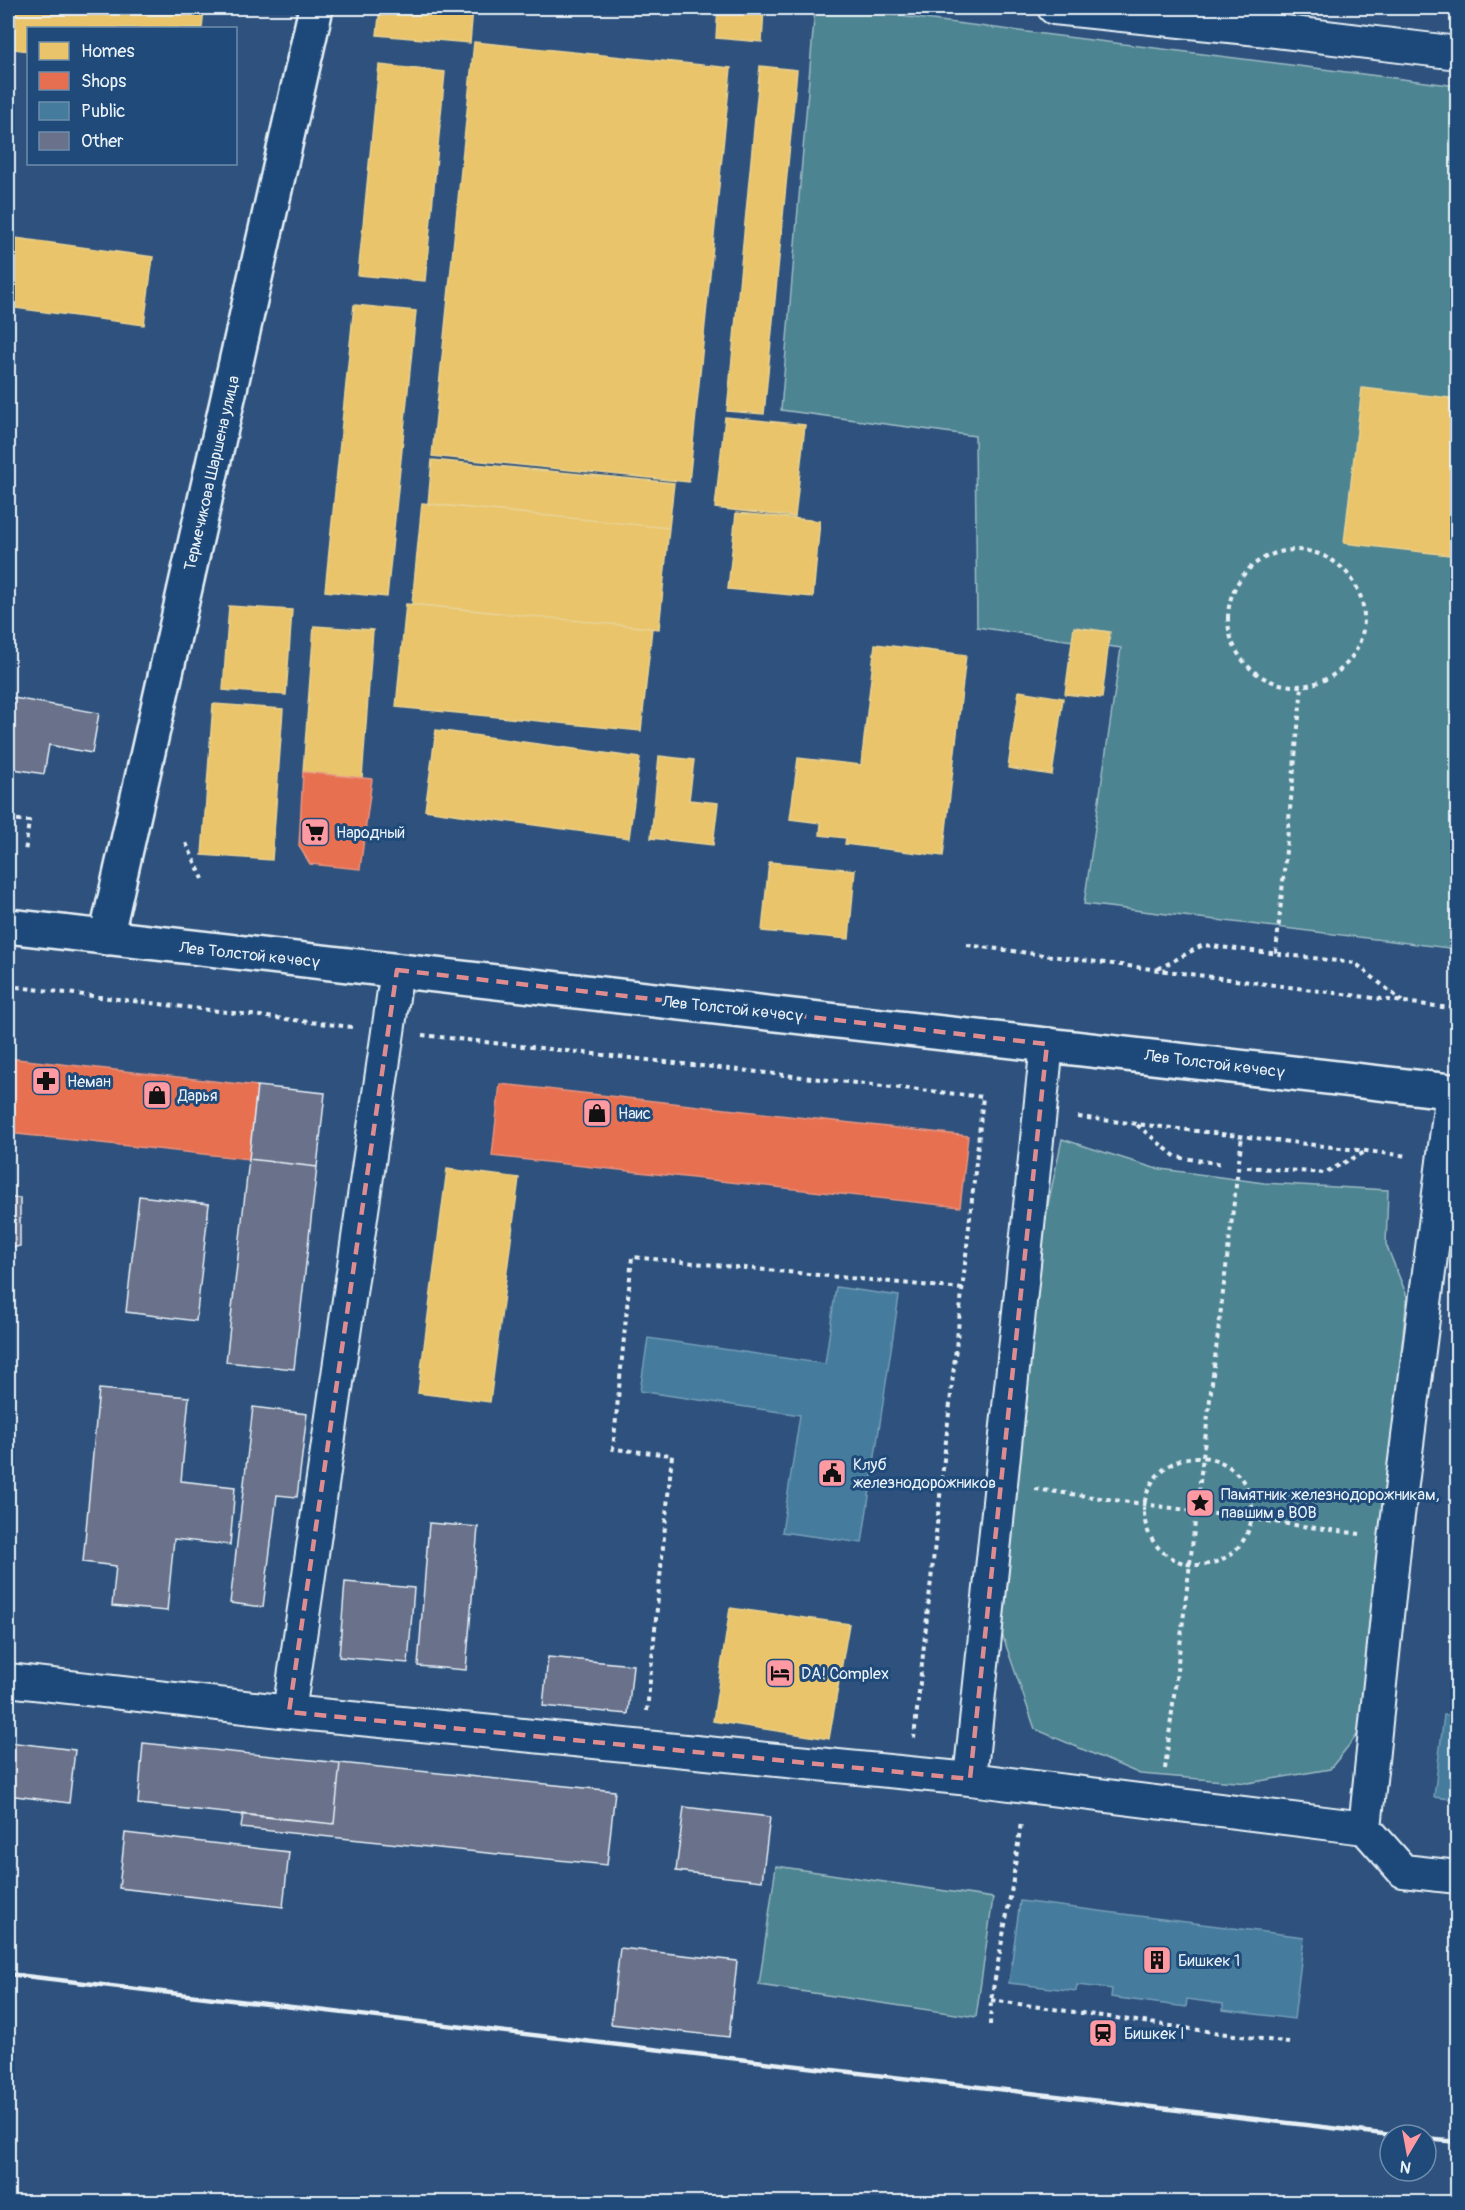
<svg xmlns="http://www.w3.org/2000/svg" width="1465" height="2210" font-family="Pangolin,sans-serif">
	<rect width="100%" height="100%" fill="#2e527d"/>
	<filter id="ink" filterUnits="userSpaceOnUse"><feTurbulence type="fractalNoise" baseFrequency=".0167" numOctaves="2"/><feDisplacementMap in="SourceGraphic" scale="12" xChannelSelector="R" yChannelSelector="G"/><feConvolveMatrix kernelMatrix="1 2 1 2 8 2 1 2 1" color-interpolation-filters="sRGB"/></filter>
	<g filter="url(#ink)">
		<path fill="#4e8491" stroke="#9bbac4" stroke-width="1.5" d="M815 8H837L1457 86V949L1084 904 1121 648 977 627 975 436 781 410Z
			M1062 1139 1154 1168 1264 1183 1388 1190 1386 1244 1407 1296 1362 1729 1330 1769 1248 1783 1140 1774 1035 1729 1001 1631 1046 1214Z
			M776 1866 993 1898 976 2017 759 1985Z"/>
		<path fill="#e9c46a" stroke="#e9d295" stroke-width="1.5" d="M8 8H204L202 28H28V51L8 48Z
			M380 8H473L470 43 377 35Z
			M718 8H764L762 42 716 38Z
			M474 42 731 68 689 482 432 456Z
			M379 65 445 72 425 281 358 275Z
			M760 66 797 70 764 414 727 411Z
			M8 237 153 257 144 325 8 307Z
			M354 305 416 311 387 597 325 591Z
			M1362 388 1458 399V556L1344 543Z
			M725 417 805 425 795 517 715 508Z
			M432 460 674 483 669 528 428 504Z
			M422 503 669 528 659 629 412 604Z
			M736 513 820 521 813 597 728 589Z
			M406 604 652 628 641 731 396 707Z
			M229 606 292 610 286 695 223 690Z
			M314 626 373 630 362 778 303 772Z
			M1074 627 1110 632 1102 698 1065 694Z
			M875 644 966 655 943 856 845 844 846 838 820 835 821 823 790 819 798 758 861 765Z
			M1019 691 1063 698 1052 775 1008 768Z
			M213 704 283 709 272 860 202 855Z
			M436 730 640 758 629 838 425 810Z
			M659 756 694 760 689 800 718 803 713 845 651 838Z
			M769 862 855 870 849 939 762 931Z
			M447 1169 519 1178 490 1402 418 1393Z
			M730 1608 849 1624 829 1739 713 1721Z"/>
		<path fill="#e76f51" stroke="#e79683" stroke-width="1.5" d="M303 772 372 779 360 869 310 864 299 846Z
			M8 1058 257 1086 249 1159 8 1133Z
			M500 1084 968 1136 960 1207 492 1156Z"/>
		<path fill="#457b9d" stroke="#769eb8" stroke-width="1.5" d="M836 1287 899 1296 862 1543 782 1532 800 1415 640 1391 648 1338 825 1364Z
			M1444 1715 1458 1716V1800L1434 1797Z
			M1020 1901 1304 1937 1294 2019 1223 2010V2004L1187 1999 1186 2007 1111 1997 1112 1989 1077 1985 1076 1991 1009 1983Z"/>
		<path fill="#69718b" stroke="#e8f1f8" stroke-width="1.5" d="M8 697 99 713 92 753 49 745 44 774 8 768Z
			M257 1086 325 1093 317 1167 249 1159Z
			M249 1159 317 1167 294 1369 226 1362Z
			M139 1196 209 1204 196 1321 126 1312Z
			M8 1198H20V1246L8 1249Z
			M99 1389 189 1397 181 1481 235 1487 230 1545 174 1539 167 1611 112 1606 116 1566 83 1562Z
			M8 1395 13 1396 8 1447Z
			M253 1407 307 1414 297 1497 277 1495 263 1607 230 1603Z
			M429 1523 478 1527 466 1670 418 1666Z
			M345 1582 414 1588 408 1663 339 1657Z
			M548 1657 633 1665 628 1714 543 1706Z
			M8 1742 75 1750 69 1803 8 1795Z
			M143 1743 340 1763 334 1824 138 1804Z
			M340 1763 615 1791 607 1865 241 1828 243 1814 334 1824Z
			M684 1807 770 1817 762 1881 676 1871Z
			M125 1833 289 1852 283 1907 119 1888Z
			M620 1948 737 1961 729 2037 611 2024Z"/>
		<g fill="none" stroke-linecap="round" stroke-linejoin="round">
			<g stroke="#e8f1f8" stroke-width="36">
				<path id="street" d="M1054 8 1268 30 1458 53
					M397 970 289 1712 970 1779
					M1047 1044 970 1779 1365 1828 1395 1539 1452 1091
					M8 1680 289 1712
					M1365 1828 1403 1871 1458 1877"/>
			</g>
			<g stroke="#e8f1f8" stroke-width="38">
				<path id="secondary" d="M106 938 316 8"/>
			</g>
			<g stroke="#e8f1f8" stroke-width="38">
				<path id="primary" d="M8 926 1458 1092"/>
			</g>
			<path stroke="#e8f1f8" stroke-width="4" stroke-dasharray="4.5 4.5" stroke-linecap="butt" d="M1228 618a68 68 0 1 1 136 0a68 68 0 1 1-136 0Z
				M8 819 29 821 25 853
				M186 843 203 879
				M967 945 1458 1009
				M1276 953 1302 686
				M1158 969 1203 945 1355 963 1402 1001
				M8 986 352 1027
				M422 1035 983 1097 914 1738
				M1078 1117 1408 1156
				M1137 1125 1176 1157 1223 1164
				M1247 1167 1324 1173 1367 1151
				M1144 1511a54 54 0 1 1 108 0a54 54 0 1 1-108 0Z
				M1035 1489 1360 1534
				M647 1711 672 1455 613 1449 632 1257 963 1289
				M1165 1769 1242 1136
				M991 2000 1289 2043
				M990 2025 991 2000 1012 1887 1021 1822"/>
			<use href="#street" stroke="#1f4a7a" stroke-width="32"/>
			<use href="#secondary" stroke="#1f4a7a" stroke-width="33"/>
			<use href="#primary" stroke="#1f4a7a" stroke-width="33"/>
			<path stroke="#e8f1f8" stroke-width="4.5" d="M8 1974C469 2026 930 2084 1392 2135
				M1426 2139 1458 2142"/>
		</g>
	</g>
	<path fill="none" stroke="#df8c90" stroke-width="4.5" stroke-dasharray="12 8" stroke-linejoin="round" d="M397 970 1047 1044 970 1779 289 1712Z"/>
	<defs>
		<g id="supermarket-square" transform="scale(1.5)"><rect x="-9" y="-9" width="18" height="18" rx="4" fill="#ff9aa2" stroke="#1f4a7a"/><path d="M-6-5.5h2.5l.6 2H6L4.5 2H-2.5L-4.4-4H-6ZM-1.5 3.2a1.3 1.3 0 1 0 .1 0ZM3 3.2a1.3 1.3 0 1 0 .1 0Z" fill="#111"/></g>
		<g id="pharmacy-square" transform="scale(1.5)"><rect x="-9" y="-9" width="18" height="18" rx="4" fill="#ff9aa2" stroke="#1f4a7a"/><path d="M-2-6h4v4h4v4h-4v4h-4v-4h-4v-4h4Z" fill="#111"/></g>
		<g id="shop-square" transform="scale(1.5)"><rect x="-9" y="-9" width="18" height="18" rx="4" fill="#ff9aa2" stroke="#1f4a7a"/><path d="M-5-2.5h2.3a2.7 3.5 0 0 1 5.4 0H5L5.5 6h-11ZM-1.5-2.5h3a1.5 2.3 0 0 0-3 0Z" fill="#111"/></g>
		<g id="civic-square" transform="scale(1.5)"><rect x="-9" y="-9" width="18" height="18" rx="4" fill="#ff9aa2" stroke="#1f4a7a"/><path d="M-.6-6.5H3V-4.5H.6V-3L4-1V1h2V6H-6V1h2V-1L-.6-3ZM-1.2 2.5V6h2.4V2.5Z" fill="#111"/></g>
		<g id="sight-square" transform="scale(1.5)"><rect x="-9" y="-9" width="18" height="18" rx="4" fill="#ff9aa2" stroke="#1f4a7a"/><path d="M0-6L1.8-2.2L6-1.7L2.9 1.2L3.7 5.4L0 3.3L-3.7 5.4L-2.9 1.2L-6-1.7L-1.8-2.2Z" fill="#111"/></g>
		<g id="hotel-square" transform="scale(1.5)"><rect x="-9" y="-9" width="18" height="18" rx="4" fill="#ff9aa2" stroke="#1f4a7a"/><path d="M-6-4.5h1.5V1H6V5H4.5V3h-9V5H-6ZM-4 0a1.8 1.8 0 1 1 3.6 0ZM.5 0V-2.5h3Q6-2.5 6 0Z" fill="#111"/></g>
		<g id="building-square" transform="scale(1.5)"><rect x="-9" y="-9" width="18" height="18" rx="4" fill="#ff9aa2" stroke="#1f4a7a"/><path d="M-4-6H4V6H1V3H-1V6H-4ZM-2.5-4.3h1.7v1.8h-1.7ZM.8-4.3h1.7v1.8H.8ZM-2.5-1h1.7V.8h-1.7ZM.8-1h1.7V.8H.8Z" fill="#111"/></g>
		<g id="station-square" transform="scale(1.5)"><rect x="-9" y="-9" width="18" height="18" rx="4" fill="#ff9aa2" stroke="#1f4a7a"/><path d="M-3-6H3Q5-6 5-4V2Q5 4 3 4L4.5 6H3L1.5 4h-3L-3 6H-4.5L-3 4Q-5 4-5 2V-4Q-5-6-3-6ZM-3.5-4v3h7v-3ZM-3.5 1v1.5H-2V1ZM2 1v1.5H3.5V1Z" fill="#111"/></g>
	</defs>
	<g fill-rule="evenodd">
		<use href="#supermarket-square" x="315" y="832"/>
		<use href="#pharmacy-square" x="46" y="1081"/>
		<use href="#shop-square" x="157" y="1095"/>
		<use href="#shop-square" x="597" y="1113"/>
		<use href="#civic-square" x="832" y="1473"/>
		<use href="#sight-square" x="1200" y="1503"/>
		<use href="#hotel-square" x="780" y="1673"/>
		<use href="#building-square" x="1157" y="1960"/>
		<use href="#station-square" x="1103" y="2033"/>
	</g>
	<g text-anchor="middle" stroke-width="6" stroke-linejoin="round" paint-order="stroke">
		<g font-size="16" fill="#e8f1f8" stroke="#1f4a7a">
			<text transform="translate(211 473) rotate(-77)" y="6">Термечикова Шаршена улица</text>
			<text transform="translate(250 954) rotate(6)" y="6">Лев Толстой көчөсү</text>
			<text transform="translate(733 1008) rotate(6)" y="6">Лев Толстой көчөсү</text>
			<text transform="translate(1215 1063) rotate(7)" y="6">Лев Толстой көчөсү</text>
		</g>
		<g font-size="16" fill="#e8f1f8" stroke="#1f4a7a" text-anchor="start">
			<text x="336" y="838">Народный</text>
			<text x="67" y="1087">Неман</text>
			<text x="178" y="1101">Дарья</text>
			<text x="618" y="1119">Наис</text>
			<text x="853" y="1470">Клуб<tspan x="853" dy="18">железнодорожников</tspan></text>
			<text x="1221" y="1500">Памятник железнодорожникам,<tspan x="1221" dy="18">павшим в ВОВ</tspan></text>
			<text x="801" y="1679">DA! Complex</text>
			<text x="1178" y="1966">Бишкек 1</text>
			<text x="1124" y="2039">Бишкек I</text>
		</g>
	</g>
	<rect width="1465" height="2210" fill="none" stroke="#1f4a7a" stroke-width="30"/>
	<rect x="15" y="15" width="1435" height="2180" fill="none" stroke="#e8f1f8" stroke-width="2" filter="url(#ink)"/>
	<rect x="27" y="27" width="210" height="138" fill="#1f4a7a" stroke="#6f8dac" stroke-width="1.5"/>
	<rect x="39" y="42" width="30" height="18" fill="#e9c46a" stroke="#6f8dac" stroke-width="1.5"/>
	<text x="81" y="57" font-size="18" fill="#e8f1f8">Homes</text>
	<rect x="39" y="72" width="30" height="18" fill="#e76f51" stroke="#6f8dac" stroke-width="1.5"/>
	<text x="81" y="87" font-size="18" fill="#e8f1f8">Shops</text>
	<rect x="39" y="102" width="30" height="18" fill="#457b9d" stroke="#6f8dac" stroke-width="1.5"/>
	<text x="81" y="117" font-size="18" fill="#e8f1f8">Public</text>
	<rect x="39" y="132" width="30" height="18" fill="#69718b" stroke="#6f8dac" stroke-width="1.5"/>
	<text x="81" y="147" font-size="18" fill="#e8f1f8">Other</text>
	<g transform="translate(1408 2153) rotate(190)"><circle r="28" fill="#1f4a7a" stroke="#6f8dac" stroke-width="1.5"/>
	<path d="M0-4.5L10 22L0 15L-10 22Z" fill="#ff9aa2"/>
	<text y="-9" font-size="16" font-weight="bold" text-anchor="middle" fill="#e8f1f8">N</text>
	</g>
</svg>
